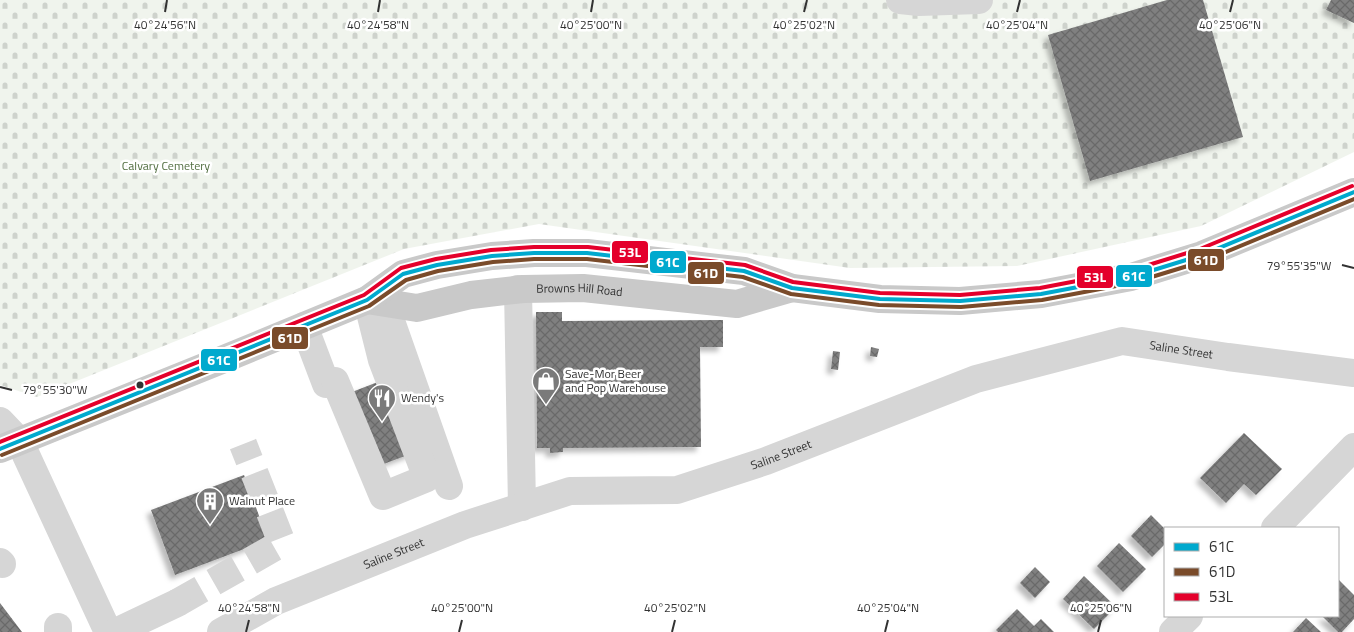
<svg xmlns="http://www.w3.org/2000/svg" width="1354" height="632" font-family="'Titillium Web',sans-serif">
	<defs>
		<pattern id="cemetery-stones" width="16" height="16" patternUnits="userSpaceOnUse" patternTransform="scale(1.25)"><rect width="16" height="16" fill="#f0f4ed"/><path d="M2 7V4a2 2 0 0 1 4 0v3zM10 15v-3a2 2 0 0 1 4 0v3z" fill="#ced2cc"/></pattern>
		<pattern id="building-cross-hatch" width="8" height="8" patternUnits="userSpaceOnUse" patternTransform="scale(1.25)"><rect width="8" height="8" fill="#808080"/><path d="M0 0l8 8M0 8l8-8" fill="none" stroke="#696969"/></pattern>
		<filter id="shadow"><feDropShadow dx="-4.5" dy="4.5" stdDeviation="2.5" flood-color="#0004"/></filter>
	</defs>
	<rect width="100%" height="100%" fill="#fff"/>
	<path fill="url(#cemetery-stones)" d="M0 0H1354V152L1201 226 1017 266 850 268 539 224 404 249 37 397 0 385Z"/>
	<path fill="url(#building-cross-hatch)" filter="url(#shadow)" d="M1167 0H1203L1243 137 1090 181 1048 35Z
		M1331 0H1354V23L1326 10Z
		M536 312H562V321L723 320V347H700L701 447 563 448V452L550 453V448H537Z
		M871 347 879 349 877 357 870 356Z
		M833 351 840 352 838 370 831 369Z
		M383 380 413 453 381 465 352 392Z
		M1244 433 1282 469 1256 495 1244 484 1226 503 1200 478Z
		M244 475 268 540 175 575 151 510Z
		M1151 515 1165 529V544L1152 557 1131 536Z
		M1119 543 1146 569 1123 592 1097 566Z
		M1035 567 1050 582 1035 598 1020 583Z
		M1084 576 1116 607 1094 629 1063 599Z
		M1339 580 1354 595V619L1342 632H1338L1322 616H1338V582Z
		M0 603 22 632H0Z
		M1017 609 1034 626 1041 619 1054 632H998L996 630Z
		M1306 618 1321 632H1293Z"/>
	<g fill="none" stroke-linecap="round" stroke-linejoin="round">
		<path stroke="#d6d6d6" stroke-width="28" stroke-dasharray="28 14" stroke-linecap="butt" d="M177 603 282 543 243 444"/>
		<g stroke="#d6d6d6" stroke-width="28">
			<path d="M900 0 919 2 979 0"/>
			<path d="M518 289 522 507"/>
			<path d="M369 302 392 324 449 486"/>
			<path d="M304 326 326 384"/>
			<path d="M335 381 383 496 427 478 382 360 367 300"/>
			<path d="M0 421 20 442 108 632"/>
			<path d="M1275 528 1354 447"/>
			<path d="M0 562 2 564"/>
			<path d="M58 627V632"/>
			<path d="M116 632 177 603"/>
			<path id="s1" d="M221 632 276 601 465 525 570 491 677 490 766 461 976 379 1122 341 1228 357 1354 373"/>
			<path d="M1173 632 1189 616"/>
		</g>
		<g stroke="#c9c9c9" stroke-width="28">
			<path id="s2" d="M367 300 417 308 471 295 523 289 583 288 737 304 792 288"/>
			<path d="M0 449 224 359 367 300 403 274 437 265 492 256 534 253H587L744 271 792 288 880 299 960 301 1041 294 1131 277 1202 255 1354 192"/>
		</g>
		<g stroke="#fff" stroke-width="8">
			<path id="bus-1" d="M0 449 367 300 403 274 437 265 492 256 534 253H587L744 271 792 288 880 299 960 301 1041 294 1131 277 1202 255 1354 192"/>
		</g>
		<g stroke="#fff" stroke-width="8">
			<path id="bus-2" d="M2 455 369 306 406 280 438 271 493 262 534 259H587L743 277 791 294 879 305 961 307 1042 300 1132 283 1204 261 1354 199"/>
		</g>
		<g stroke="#fff" stroke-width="8">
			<path id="bus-3" d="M0 442 364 295 401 268 436 259 491 250 534 247H588L745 265 793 282 880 293 960 295 1040 288 1129 271 1200 249 1352 186"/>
		</g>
		<use href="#bus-1" stroke="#00a9ce" stroke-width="4"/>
		<use href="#bus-2" stroke="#7a4b2a" stroke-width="4"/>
		<use href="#bus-3" stroke="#e4002b" stroke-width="4"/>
	</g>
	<path fill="none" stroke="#323232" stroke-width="2" d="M165 12 167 0M378 12 380 0M591 12 593 0M804 12 807 0M1017 12 1020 0M1230 12 1233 0M1342 265 1354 268M0 387 12 390M246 632 249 620M459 632 462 620M672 632 675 620M885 632 888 620M1098 632 1101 620"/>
	<defs>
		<g id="shop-pin" transform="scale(1.4375)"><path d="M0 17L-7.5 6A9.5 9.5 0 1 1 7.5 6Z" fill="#7a7a7a" stroke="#fff"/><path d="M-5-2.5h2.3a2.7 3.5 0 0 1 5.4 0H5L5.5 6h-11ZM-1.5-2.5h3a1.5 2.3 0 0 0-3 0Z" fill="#fff"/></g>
		<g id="restaurant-pin" transform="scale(1.4375)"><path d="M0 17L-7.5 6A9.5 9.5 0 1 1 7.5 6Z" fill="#7a7a7a" stroke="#fff"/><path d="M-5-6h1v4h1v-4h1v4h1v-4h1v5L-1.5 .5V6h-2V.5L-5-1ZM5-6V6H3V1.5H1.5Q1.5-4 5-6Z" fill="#fff"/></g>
		<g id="building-pin" transform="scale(1.4375)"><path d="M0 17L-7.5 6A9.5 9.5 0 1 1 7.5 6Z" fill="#7a7a7a" stroke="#fff"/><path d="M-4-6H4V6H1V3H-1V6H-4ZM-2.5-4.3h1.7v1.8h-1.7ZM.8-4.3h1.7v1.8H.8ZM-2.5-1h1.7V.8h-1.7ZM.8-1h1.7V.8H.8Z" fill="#fff"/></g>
	</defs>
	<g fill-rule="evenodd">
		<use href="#shop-pin" x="546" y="381"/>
		<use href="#restaurant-pin" x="382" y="398"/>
		<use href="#building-pin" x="210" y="501"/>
	</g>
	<circle fill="#323232" stroke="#fff" stroke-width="2" cx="140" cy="385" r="4.5"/>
	<g text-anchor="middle" stroke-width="5" stroke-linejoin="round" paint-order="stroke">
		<g font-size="12" fill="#516e40" stroke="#fff">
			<text x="166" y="170">Calvary Cemetery</text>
		</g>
		<g font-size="12" fill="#323232" stroke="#fff">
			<text dy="4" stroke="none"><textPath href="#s2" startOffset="215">Browns Hill Road</textPath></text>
			<text dy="4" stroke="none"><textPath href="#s1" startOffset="1014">Saline Street</textPath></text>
			<text dy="4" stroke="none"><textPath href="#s1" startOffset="594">Saline Street</textPath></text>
			<text dy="4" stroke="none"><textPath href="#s1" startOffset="190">Saline Street</textPath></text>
		</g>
		<g font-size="12" fill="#323232" stroke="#fff" text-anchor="start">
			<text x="565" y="378">Save-Mor Beer<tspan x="565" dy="14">and Pop Warehouse</tspan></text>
			<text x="401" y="402">Wendy's</text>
			<text x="229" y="505">Walnut Place</text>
		</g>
	</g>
	<g font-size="12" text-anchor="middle" fill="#323232" stroke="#fff" stroke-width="5" stroke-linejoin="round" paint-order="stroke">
		<text x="165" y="29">40°24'56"N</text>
		<text x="378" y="29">40°24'58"N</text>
		<text x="591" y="29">40°25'00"N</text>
		<text x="804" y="29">40°25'02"N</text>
		<text x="1017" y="29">40°25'04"N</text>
		<text x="1230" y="29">40°25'06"N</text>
		<text x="1299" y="270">79°55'35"W</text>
		<text x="55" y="394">79°55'30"W</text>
		<text x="249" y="612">40°24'58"N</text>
		<text x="462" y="612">40°25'00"N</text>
		<text x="675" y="612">40°25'02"N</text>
		<text x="888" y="612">40°25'04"N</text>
		<text x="1101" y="612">40°25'06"N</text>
	</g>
	<g stroke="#fff" stroke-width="2">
		<rect x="611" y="240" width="38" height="24" rx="5" fill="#e4002b"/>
		<rect x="1187" y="248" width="38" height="24" rx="5" fill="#7a4b2a"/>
		<rect x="649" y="250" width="38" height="24" rx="5" fill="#00a9ce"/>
		<rect x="687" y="261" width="38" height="24" rx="5" fill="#7a4b2a"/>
		<rect x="1115" y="264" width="38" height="24" rx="5" fill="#00a9ce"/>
		<rect x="1076" y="265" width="38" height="24" rx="5" fill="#e4002b"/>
		<rect x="271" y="326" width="38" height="24" rx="5" fill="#7a4b2a"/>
		<rect x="200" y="348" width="38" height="24" rx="5" fill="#00a9ce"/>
	</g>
	<g font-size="14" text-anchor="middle" font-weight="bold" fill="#fff">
		<text x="630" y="257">53L</text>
		<text x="1206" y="265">61D</text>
		<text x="668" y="267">61C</text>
		<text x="706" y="278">61D</text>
		<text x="1134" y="281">61C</text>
		<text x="1095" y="282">53L</text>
		<text x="290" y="343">61D</text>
		<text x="219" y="365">61C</text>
	</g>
	<rect x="1164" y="527" width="175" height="90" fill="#ffffff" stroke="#adadad"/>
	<rect x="1174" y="543" width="25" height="8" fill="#00a9ce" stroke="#adadad"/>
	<text x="1209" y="552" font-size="15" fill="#323232">61C</text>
	<rect x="1174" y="568" width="25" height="8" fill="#7a4b2a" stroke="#adadad"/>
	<text x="1209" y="577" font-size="15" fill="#323232">61D</text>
	<rect x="1174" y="593" width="25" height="8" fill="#e4002b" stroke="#adadad"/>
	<text x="1209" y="602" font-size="15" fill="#323232">53L</text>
</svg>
